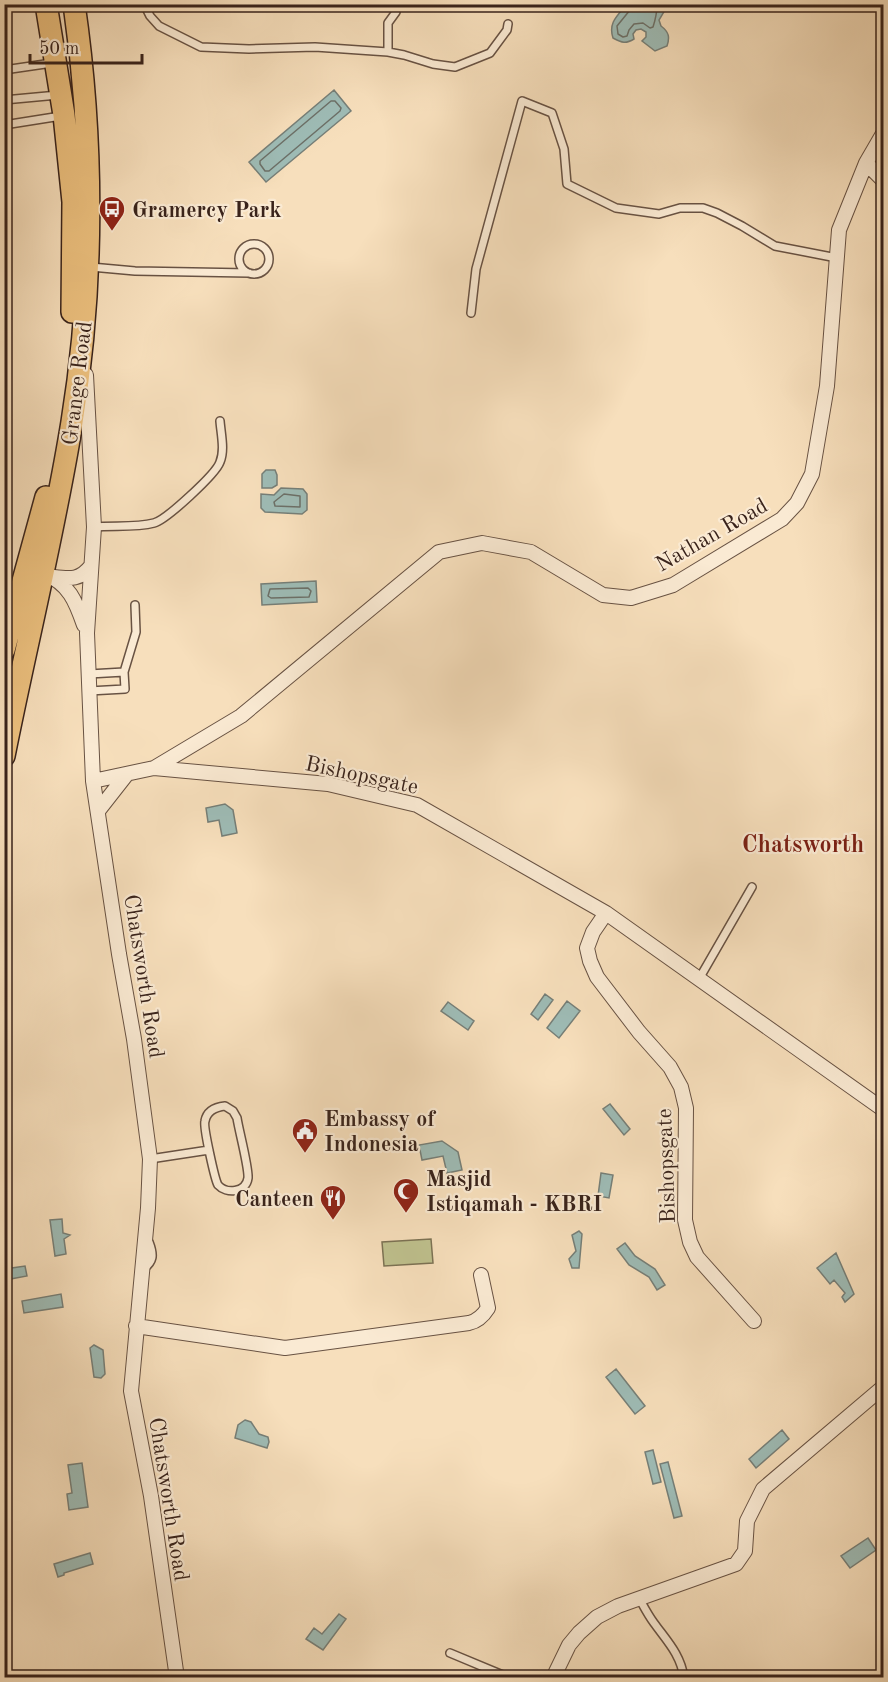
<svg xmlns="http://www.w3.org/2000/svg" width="888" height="1682" font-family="'Old Standard TT',serif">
	<rect width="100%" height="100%" fill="#f7dfbc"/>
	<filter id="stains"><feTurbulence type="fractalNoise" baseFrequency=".00333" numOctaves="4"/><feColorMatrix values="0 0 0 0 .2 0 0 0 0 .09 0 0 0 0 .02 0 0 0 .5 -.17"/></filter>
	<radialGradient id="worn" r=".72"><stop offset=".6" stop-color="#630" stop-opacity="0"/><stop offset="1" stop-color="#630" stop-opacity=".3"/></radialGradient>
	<path fill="#bfc18e" stroke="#7c7254" stroke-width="1.5" d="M431 1239 433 1263 384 1266 382 1242Z"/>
	<path fill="#9ebcb6" stroke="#767f78" stroke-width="1.5" d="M627 4 662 5 665 10 659 20 661 26C669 32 670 37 667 46L655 51 642 41 646 37V32L641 29 636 30 633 34 634 39C626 44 622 43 613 38 608 23 617 16 627 4Z
		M334 90 351 111 266 182 249 162Z
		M266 470H275L277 475V485L272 488H262V474Z
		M281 488 303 489 307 494V510L302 514 265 512 261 508V494L274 495Z
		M316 581 317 602 262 605 261 584Z
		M225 804 233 810 237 833 222 836 219 820 208 822 206 808Z
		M545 994 553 1000 538 1020 531 1014Z
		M567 1001 580 1011 559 1038 547 1028Z
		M448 1002 474 1021 468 1030 441 1011Z
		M610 1104 630 1129 624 1135 603 1109Z
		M442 1141 458 1152 462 1170 447 1173 443 1156 422 1160 419 1145Z
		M601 1173 613 1175 609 1198 598 1196Z
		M62 1219 63 1233 70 1235 64 1239 66 1254 55 1256 50 1220Z
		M579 1231 582 1234 579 1268H572L569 1259 576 1251 572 1235Z
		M625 1243 635 1256 655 1269 665 1285 657 1290 649 1277 629 1265 617 1249Z
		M836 1253 854 1294 845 1302 842 1297 845 1293 834 1280 830 1284 817 1268Z
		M25 1266 27 1276 5 1280V1269Z
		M61 1294 63 1307 24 1313 22 1301Z
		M94 1345 103 1350 105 1374 101 1378 94 1377 90 1348Z
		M616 1369 645 1406 635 1414 606 1377Z
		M245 1420 251 1422 259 1434 268 1437 269 1442 267 1448 235 1438 238 1425Z
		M782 1430 789 1439 756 1468 749 1459Z
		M653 1450 661 1482 653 1484 645 1452Z
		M668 1462 682 1516 674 1518 660 1464Z
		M82 1463 88 1507 69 1510 67 1494 72 1493 68 1465Z
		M868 1538 876 1550 850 1568 841 1556Z
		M90 1553 93 1564 64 1573V1575L58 1577 54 1564Z
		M339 1614 346 1619 323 1650 306 1639 314 1628 322 1634Z"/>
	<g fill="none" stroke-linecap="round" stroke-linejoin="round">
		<path stroke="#6c7068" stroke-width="1.5" d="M631 4 630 10 617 26 618 34 623 37 627 36 629 30 634 24 643 23 650 28 653 27C655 21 657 11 657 4
			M331 101H335L341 108 340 111 269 171H265L260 164V161Z
			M284 494 300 496V507L275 506 274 502Z
			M308 588 311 591 309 597 271 598 268 596 270 589Z"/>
		<g stroke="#685243" stroke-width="10">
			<path id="service" d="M144 4 150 16 159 26 201 47 249 49 315 47 388 52 404 55 433 64 455 67 490 53 507 30 508 24
				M388 52V23L396 12 394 4
				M4 70 52 63
				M4 100 58 95
				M4 125 61 116
				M239 259a15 15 0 1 1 30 0a15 15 0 1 1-30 0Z
				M91 267 135 271 249 273
				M471 313 476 269 522 101 552 113 564 149 567 184 616 208 659 214 680 208H703L717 213 742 226 775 246 837 258
				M94 527C113 525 135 528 154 523 166 520 216 474 220 462 225 450 221 434 220 421
				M89 674 124 672
				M89 691 125 689 124 672 136 632 135 605
				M699 979 752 887
				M225 1106 233 1111 237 1118C239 1131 249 1168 248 1178 246 1193 226 1194 218 1185 215 1180 203 1127 205 1121 207 1110 216 1107 225 1106Z
				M150 1159 209 1150
				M142 1270C154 1262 154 1255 149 1242
				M639 1598C644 1607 648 1615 654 1623 667 1641 681 1655 684 1678
				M450 1653 510 1678"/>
		</g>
		<g stroke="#685243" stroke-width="16">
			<path id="minor" d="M866 163 884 181
				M86 375 94 527 87 633 93 781 119 954 134 1039 150 1159 148 1208 131 1391 151 1496 177 1678
				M44 574C69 583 76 602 84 625
				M54 577C71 579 80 580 91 566
				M154 768 328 784 417 805 606 913 884 1110
				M93 781 154 768 241 716 439 552 482 543 531 552 603 595 631 598 673 585 782 519 797 503 812 474 827 386 839 230 866 163 884 132
				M98 811 127 774
				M606 913 593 932 587 948 590 961 597 977 639 1032 670 1067 681 1087 686 1108 685 1220 690 1242 697 1257 754 1321
				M136 1326 285 1348 469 1323C478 1321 483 1316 488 1308L481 1275
				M553 1678 569 1645 579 1633 597 1617 618 1606 736 1564 745 1551 747 1521 763 1489 882 1388"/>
		</g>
		<g stroke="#39231b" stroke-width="24">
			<path id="primary" d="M46 4 64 115 73 202 72 312
				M4 650 46 497
				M4 756C26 645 54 534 72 422 94 286 94 141 74 4"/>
		</g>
		<use href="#service" stroke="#faead3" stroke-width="7"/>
		<use href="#minor" stroke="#faead3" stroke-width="14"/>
		<use href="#primary" stroke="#ecc07e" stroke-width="21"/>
	</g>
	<defs>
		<g id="bus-pin" transform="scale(1.35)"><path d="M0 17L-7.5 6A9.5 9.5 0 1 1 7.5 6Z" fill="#8f2418" stroke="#faead3"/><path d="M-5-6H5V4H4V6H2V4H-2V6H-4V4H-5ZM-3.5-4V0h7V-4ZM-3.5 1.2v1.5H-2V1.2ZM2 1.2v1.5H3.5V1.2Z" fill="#fff"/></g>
		<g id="civic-pin" transform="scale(1.35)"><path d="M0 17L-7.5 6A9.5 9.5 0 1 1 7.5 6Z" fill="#8f2418" stroke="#faead3"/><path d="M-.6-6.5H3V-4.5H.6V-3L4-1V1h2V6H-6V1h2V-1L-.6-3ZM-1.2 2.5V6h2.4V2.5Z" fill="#fff"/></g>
		<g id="mosque-pin" transform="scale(1.35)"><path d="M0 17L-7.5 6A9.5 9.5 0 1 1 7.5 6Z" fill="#8f2418" stroke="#faead3"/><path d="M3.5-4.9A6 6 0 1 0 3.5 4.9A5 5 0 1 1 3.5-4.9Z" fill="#fff"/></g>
		<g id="restaurant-pin" transform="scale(1.35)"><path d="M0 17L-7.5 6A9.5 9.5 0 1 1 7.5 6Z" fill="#8f2418" stroke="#faead3"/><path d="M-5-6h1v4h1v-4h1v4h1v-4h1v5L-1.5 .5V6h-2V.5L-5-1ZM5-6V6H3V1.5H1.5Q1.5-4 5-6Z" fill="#fff"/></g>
	</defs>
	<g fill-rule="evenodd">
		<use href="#bus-pin" x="112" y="209"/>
		<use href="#civic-pin" x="305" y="1131"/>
		<use href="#mosque-pin" x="406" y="1191"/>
		<use href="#restaurant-pin" x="333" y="1198"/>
	</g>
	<g text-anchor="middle" stroke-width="4.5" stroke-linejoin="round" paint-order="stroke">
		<g font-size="22" font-weight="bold" fill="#39231b" stroke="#faead3" text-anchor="start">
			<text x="132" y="217">Gramercy Park</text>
			<text x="324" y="1126">Embassy of<tspan x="324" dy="25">Indonesia</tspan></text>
			<text x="426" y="1186">Masjid<tspan x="426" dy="25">Istiqamah - KBRI</tspan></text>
			<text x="314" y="1206" text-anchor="end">Canteen</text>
		</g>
		<g font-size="22" fill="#39231b" stroke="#faead3">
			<text transform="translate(76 383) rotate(-83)" y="8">Grange Road</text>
			<text transform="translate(711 534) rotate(-30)" y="8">Nathan Road</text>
			<text transform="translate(362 774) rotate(12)" y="8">Bishopsgate</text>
			<text transform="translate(145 976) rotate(81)" y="8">Chatsworth Road</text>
			<text transform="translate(665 1166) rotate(-92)" y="8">Bishopsgate</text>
			<text transform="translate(170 1499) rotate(81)" y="8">Chatsworth Road</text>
		</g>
		<g font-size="24" font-weight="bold" fill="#7a1f14" stroke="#faead3">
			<text x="803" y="852">Chatsworth</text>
		</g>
	</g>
	<rect width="888" height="1682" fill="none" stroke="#f7dfbc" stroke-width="24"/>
	<rect x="6" y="6" width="876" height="1670" fill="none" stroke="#39231b" stroke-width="3"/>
	<rect x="12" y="12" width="864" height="1658" fill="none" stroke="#39231b" stroke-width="1.5"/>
	<path d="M30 54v9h112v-9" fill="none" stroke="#39231b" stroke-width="3"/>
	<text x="39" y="54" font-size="18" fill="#39231b" stroke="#faead3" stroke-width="4.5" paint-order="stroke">50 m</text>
	<rect width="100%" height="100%" filter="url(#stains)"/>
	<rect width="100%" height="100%" fill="url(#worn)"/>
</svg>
